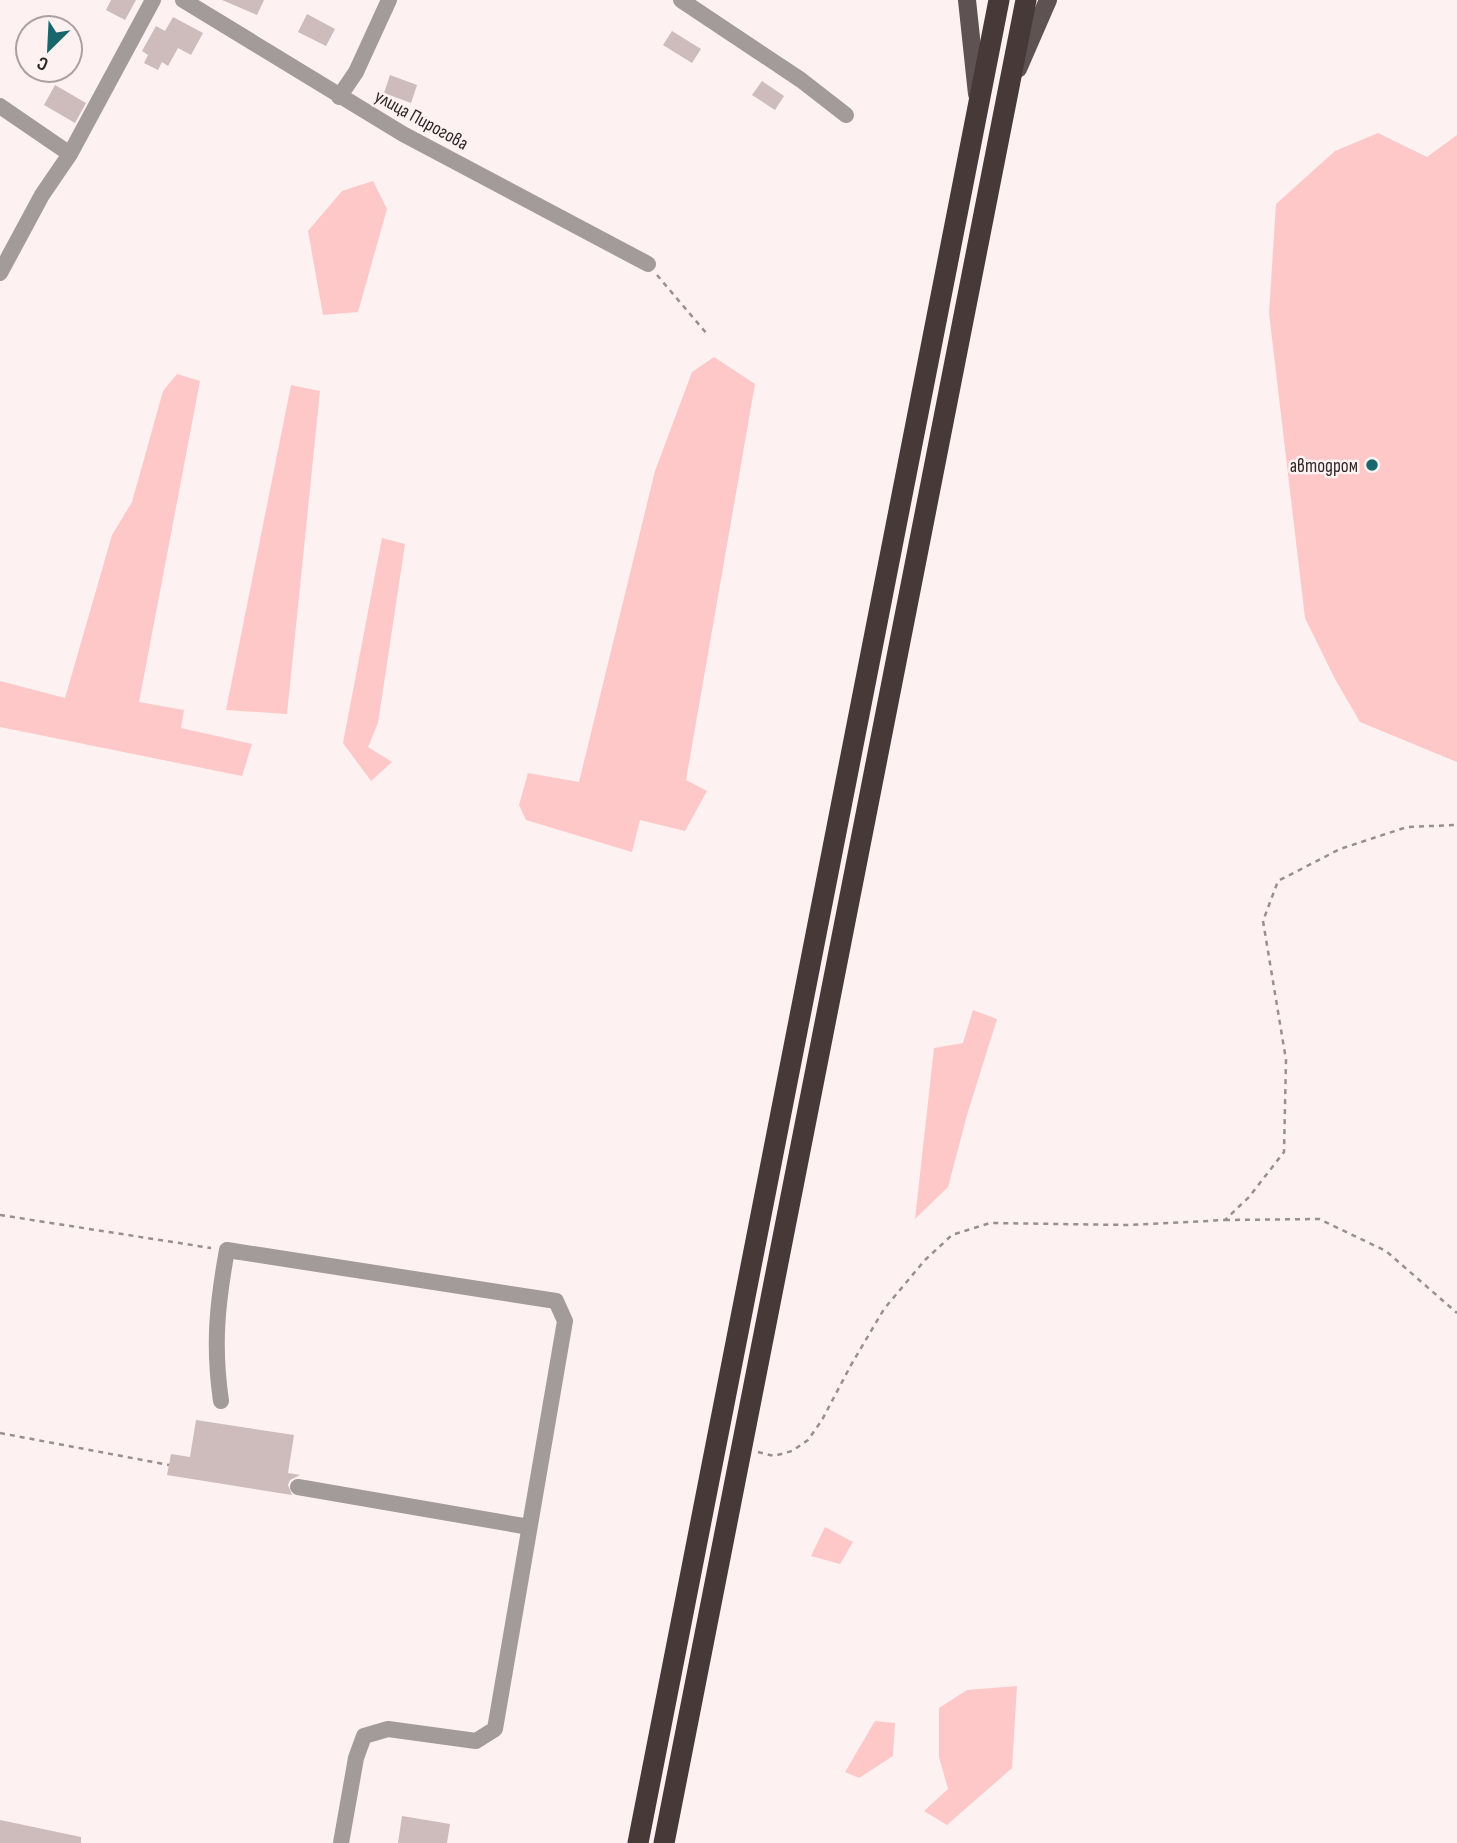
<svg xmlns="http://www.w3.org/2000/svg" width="1457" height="1843" font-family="'Sofia Sans Condensed',sans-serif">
	<rect width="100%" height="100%" fill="#fdf1f1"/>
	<path fill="#ffc8c8" d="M1378 133 1427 157 1457 135V762L1360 722 1335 679 1305 618 1269 313 1276 204 1335 151Z
		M373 181 387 209 358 312 323 315 308 231 342 191Z
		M714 357 755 384 686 780 707 791 685 831 640 820 632 852 526 820 519 805 528 773 579 782 655 471 692 372Z
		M177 374 200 381 139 702 184 710 181 728 252 744 242 776 0 727V681L65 698 112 535 132 502 163 391Z
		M291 385 320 391 287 714 226 710Z
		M382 538 405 544 378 723 368 747 392 762 371 781 343 743Z
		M973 1010 997 1019 967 1115 948 1187 915 1219 934 1048 963 1043Z
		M825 1527 853 1542 840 1564 811 1556Z
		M1017 1686 1012 1768 947 1825 924 1811 948 1789 939 1757V1708L967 1690Z
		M875 1721 895 1723 893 1756 859 1778 845 1772Z"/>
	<path fill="#cebbbb" d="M111 0H136L125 20 106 10Z
		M222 0H264L257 15Z
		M307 14 335 29 326 46 298 32Z
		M173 17 203 33 191 55 178 48 168 66 162 62 158 70 144 63 148 55 142 51 156 26 165 31Z
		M672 31 701 49 692 63 663 45Z
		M390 75 417 85 411 103 384 93Z
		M762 81 784 96 775 110 752 95Z
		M55 85 86 103 75 123 44 105Z
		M196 1420 294 1435 288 1473 300 1475 290 1480 288 1485 292 1495 167 1475 171 1454 190 1457Z
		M402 1816 450 1824 447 1843H398Z
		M0 1820 81 1837V1843H0Z"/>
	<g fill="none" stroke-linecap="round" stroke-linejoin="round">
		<path stroke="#998f8f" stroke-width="2.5" stroke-dasharray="5 5" stroke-linecap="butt" d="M657 275 707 334
			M0 1215 211 1248
			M1225 1220 1319 1219 1386 1251 1457 1313
			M0 1433 169 1465
			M758 1452 774 1456 792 1451 808 1440 822 1420 851 1365 884 1309 925 1260 952 1235 990 1223 1129 1225 1225 1220 1249 1197 1284 1152 1286 1060 1263 921 1278 881 1340 849 1407 827 1457 825"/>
		<path stroke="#a39a9a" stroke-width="16" d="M183 0 403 134 648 264
			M681 0 801 80 846 115
			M339 97 356 72 389 0
			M0 106 70 154
			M0 273 42 195 70 154 153 0
			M221 1401C213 1346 217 1305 227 1250L556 1301 565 1321 495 1729 476 1741 388 1729 364 1736 356 1758 341 1843
			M298 1487 529 1527"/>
		<path stroke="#5f5252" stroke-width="18" d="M967 0 977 94
			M1018 69 1048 0"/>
		<path stroke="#483939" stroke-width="21" d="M638 1843 999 0
			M664 1843 1026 0"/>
	</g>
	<circle fill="#19676a" stroke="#fdf1f1" stroke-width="2.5" cx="1372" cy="465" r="7"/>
	<g text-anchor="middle" stroke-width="5" stroke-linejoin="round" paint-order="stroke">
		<g font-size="19" fill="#2f2727" stroke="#fdf1f1">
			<text transform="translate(422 119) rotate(29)" y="7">улица Пирогова</text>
		</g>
		<g font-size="19" fill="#2f2727" stroke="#fdf1f1" text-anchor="end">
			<text x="1358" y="472">автодром</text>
		</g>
	</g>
	<g transform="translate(49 49) rotate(204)"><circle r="33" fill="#fdf1f1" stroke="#aba0a0" stroke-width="2"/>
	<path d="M0-5L12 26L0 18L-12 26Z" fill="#19676a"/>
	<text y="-10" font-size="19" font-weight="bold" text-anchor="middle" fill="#2f2727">С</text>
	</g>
</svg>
